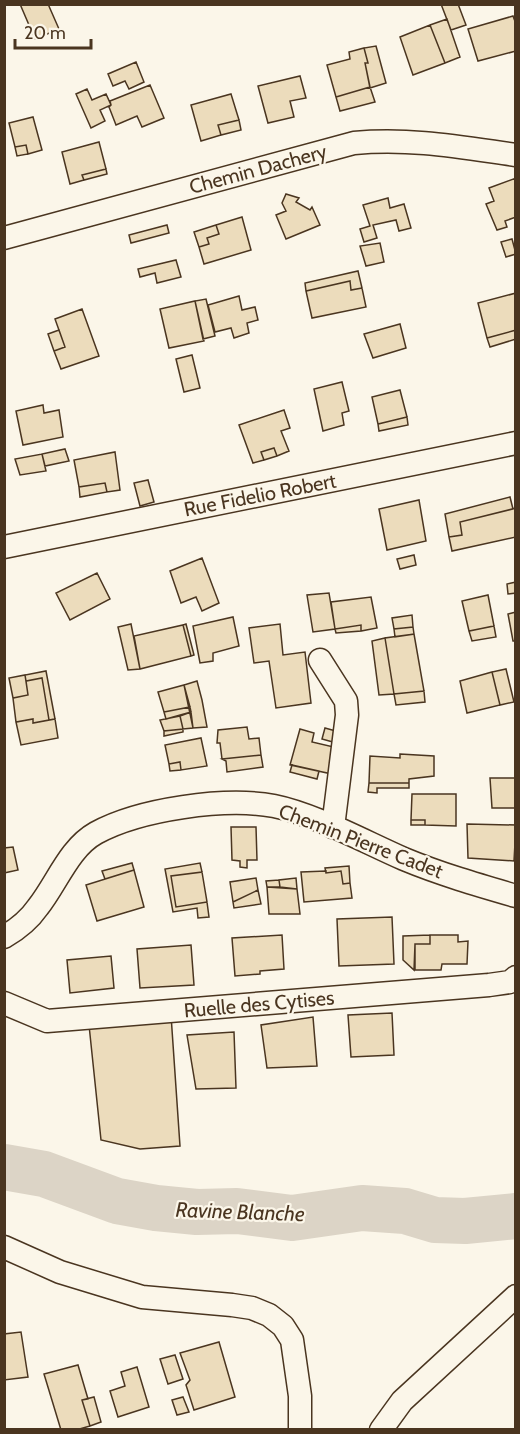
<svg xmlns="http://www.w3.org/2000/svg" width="520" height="1434" font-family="Cabin,sans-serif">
	<rect width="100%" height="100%" fill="#fbf6e9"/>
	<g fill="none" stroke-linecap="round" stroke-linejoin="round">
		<path stroke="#dcd4c6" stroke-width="46" d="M4 1167 44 1174 117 1201 156 1208 197 1212 237 1211 292 1218 362 1208 405 1211 435 1220 465 1221 516 1216"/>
	</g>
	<path fill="#ecdcbc" stroke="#4a3520" stroke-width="1.5" d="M20 4H48L59 29 35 39Z
		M441 4H458L466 25 451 30Z
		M513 16 516 24V51L478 61 468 29Z
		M447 19 460 57 445 63 430 25Z
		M430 25 445 63 413 75 400 37Z
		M376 46 386 83 370 88 365 63H368L364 48Z
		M364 48 368 63H365L370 87 336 97 327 65 350 59 349 52Z
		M136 62 144 82 129 89 125 81 113 86 108 74Z
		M300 76 306 98 290 101 294 117 268 123 258 86Z
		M150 85 164 118 142 127 137 116 116 125 109 107 111 105 110 101Z
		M370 87 375 102 340 111 336 97Z
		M87 89 92 100 106 94 111 105 100 110 105 121 91 128 76 94Z
		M231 94 239 120 218 125 221 135 201 141 191 105Z
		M33 117 42 150 28 154 26 145 15 147 9 123Z
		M239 120 241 130 221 135 218 125Z
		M99 142 106 169 82 175 84 180 70 184 62 152Z
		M26 145 28 154 17 156 15 147Z
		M106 169 107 174 84 180 82 175Z
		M516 178V217L505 221 507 227 497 230 486 204 494 201 489 188Z
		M286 194 299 198 296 202 310 210 312 207 320 225 286 239 276 215 286 211 282 203Z
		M388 198 390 208 404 204 411 228 399 231 396 220 373 225 377 238 364 242 360 229 370 226 363 205Z
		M242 217 251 250 204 264 199 247 209 244 207 238 219 234 216 225Z
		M167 225 169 233 131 243 129 235Z
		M216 225 219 234 207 238 209 244 199 247 194 232Z
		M512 239 516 254 506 257 501 242Z
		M380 243 384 262 366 266 360 246Z
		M176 260 181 277 157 283 155 273 140 277 138 269Z
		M358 271 362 288 351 290 350 281 306 291 305 283Z
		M350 281 351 290 362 288 366 307 312 318 306 291Z
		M516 293V330L487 338 478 303Z
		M239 296 242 310 255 307 258 320 247 323 249 333 234 338 231 328 215 332 208 305Z
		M206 299 215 336 203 339 195 301Z
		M195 301 204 341 169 348 160 309Z
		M82 309 99 356 61 369 54 351 65 347 55 319Z
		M400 324 406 348 373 358 364 334Z
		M59 330 65 347 54 351 48 334Z
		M516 330V339L490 347 487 338Z
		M192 355 200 388 184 392 176 359Z
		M342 382 349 411 342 413 344 425 323 431 314 389Z
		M400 390 407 417 378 424 372 397Z
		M43 405 44 413 59 410 63 437 23 445 16 411Z
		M284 410 290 428 281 431 289 451 277 456 274 448 261 452 264 460 253 463 239 425Z
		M407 417 408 425 379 431 378 424Z
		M274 448 277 456 264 460 261 452Z
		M65 449 69 461 45 466 42 454Z
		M115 452 120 490 107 492 105 483 79 487 74 460Z
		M42 454 46 471 20 475 15 459Z
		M148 480 154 502 140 506 134 483Z
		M105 483 107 492 80 497 79 487Z
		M510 497 513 509 460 522 462 535 449 537 445 514Z
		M419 500 426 541 387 550 379 509Z
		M516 508V537L452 551 449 537 462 535 460 522Z
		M414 555 416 565 400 569 397 559Z
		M202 558 219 603 202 611 196 597 181 603 170 571Z
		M97 573 110 599 70 620 56 593Z
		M516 582V593L508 594 507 584Z
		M329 593 335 629 313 632 307 595Z
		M488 595 494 626 469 631 462 601Z
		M371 597 377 628 361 631V625L335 629 331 602Z
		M516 612V641H513L508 614Z
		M412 615 413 627 394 629 392 618Z
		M233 617 239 646 213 653V661L200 663 193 626Z
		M131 624 140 669 128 670 118 627Z
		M186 624 194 655 191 656 183 625Z
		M280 624 283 655 305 652 311 703 276 708 269 661 254 663 249 628Z
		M183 625 191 656 140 669 134 636Z
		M361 625V631L336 633 335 629Z
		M494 626 496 637 472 641 469 631Z
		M413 627 414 634 395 637 394 629Z
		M414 634 424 691 394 694 385 638Z
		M385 638 394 694 379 695 372 641Z
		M506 669 514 702 500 705 492 672Z
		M46 671 55 719 49 720 42 678 26 681 25 675Z
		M492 672 500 705 467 713 460 681Z
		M25 675 28 695 13 698 9 678Z
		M42 678 49 720 33 723V719L16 722 13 698 28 695 26 681Z
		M197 681 202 700 207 727 193 728 184 685Z
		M184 685 190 707 164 712 158 692Z
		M424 691 425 702 396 705 394 694Z
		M190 707 191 712 166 719 164 712Z
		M191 712 193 728 183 729 180 716Z
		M180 716 183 729 164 731 160 720Z
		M33 719V723L55 719 58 738 21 745 16 722Z
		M247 727 249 739 259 738 261 755 222 759 220 743H217L218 730Z
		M325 728 343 733 340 744 322 739Z
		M183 729V732L164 736V731Z
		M300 729 314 733 312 742 338 748 332 774 290 765Z
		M201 738 207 766 181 770 180 762 169 764 165 745Z
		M400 754 434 756V776L409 779V783H369L370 756 400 758Z
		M261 755 263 767 227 772 226 761 222 759Z
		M180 762 181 770 170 771 169 764Z
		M292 765 319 771 317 779 290 772Z
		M490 778H516V808H492Z
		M369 783H409V788H377V793L368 792Z
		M412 794H456V826L425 825V820H411Z
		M411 820H425V825H411Z
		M467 824 516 825 514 861 468 858Z
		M231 827H256L257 860H247V868L240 867V861L232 860Z
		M13 847 18 870 4 873V848Z
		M132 863 134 870 105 879 102 871Z
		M200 863 202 872 171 876 176 907 207 902 209 917 198 918 197 908 173 912 165 869Z
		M349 866 350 883 343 884 341 871 326 873 325 868Z
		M134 870 144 907 97 921 86 885Z
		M326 871V873L341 871 343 884 350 883 352 898 304 902 301 872Z
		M202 872 207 902 176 907 171 876Z
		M256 878 258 890 233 902 230 882Z
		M296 878 297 889 280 887 279 880Z
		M279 880 280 887H267L266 881Z
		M267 887 297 889 300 914H269Z
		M258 890 261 904 234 908 233 902Z
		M392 917 394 964 339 966 337 919Z
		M282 935 284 969 260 971V974L235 976 232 938Z
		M430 935H458V942L468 941 467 964H442L441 970H415V944H430Z
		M430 935V944H415L414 970 403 960V936Z
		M191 945 194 985 140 988 137 949Z
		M111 956 114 988 70 993 67 960Z
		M392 1013 394 1055 351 1057 348 1015Z
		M171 1015 180 1146 140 1149 101 1140 89 1025Z
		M313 1017 317 1066 267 1068 261 1025Z
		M234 1032 236 1088 196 1089 187 1035Z
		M21 1332 28 1377 4 1380V1334Z
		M219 1342 235 1397 194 1410 186 1385 190 1380 180 1353Z
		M175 1355 183 1379 168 1384 160 1359Z
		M78 1365 88 1399 82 1400 90 1426 76 1430H61L44 1374Z
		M137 1367 149 1407 118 1417 110 1391 125 1386 121 1372Z
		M94 1397 101 1422 90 1426 82 1400Z
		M183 1397 189 1412 177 1415 172 1400Z"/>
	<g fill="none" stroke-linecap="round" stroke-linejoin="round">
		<g stroke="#4a3520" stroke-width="25">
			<path id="minor" d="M4 238 354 143C412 138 459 147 516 155
				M4 547 516 443
				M320 660 346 701 347 715 333 827
				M4 937C18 929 29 920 38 907 57 883 69 848 96 833 140 809 225 797 274 806 314 814 365 842 404 859 440 874 478 885 516 896
				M4 1003 47 1021 489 985 510 982 516 977
				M4 1247 60 1272 142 1297 232 1305 252 1308 269 1315 283 1326 292 1340 300 1396V1430
				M381 1430 402 1401 516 1296"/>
		</g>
		<use href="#minor" stroke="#fbf6e9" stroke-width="22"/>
	</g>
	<g text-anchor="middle" stroke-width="4.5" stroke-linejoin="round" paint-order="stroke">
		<g font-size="20" fill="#4a3520" stroke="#fbf6e9">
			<text transform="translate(258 169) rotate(-15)" y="7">Chemin Dachery</text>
			<text transform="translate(260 495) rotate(-11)" y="7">Rue Fidelio Robert</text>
			<text transform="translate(361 841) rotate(21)" y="7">Chemin Pierre Cadet</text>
			<text transform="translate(259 1004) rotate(-5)" y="7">Ruelle des Cytises</text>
		</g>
		<g font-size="21" font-style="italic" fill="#4a3520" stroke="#fbf6e9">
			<text transform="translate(240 1212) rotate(2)" y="7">Ravine Blanche</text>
		</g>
	</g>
	<rect width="520" height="1434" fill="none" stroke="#4a3520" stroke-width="12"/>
	<path d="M15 39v9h76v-9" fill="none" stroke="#4a3520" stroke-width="3"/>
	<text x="24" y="39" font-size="18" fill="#4a3520" stroke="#fbf6e9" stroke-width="4.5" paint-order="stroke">20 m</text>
</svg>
